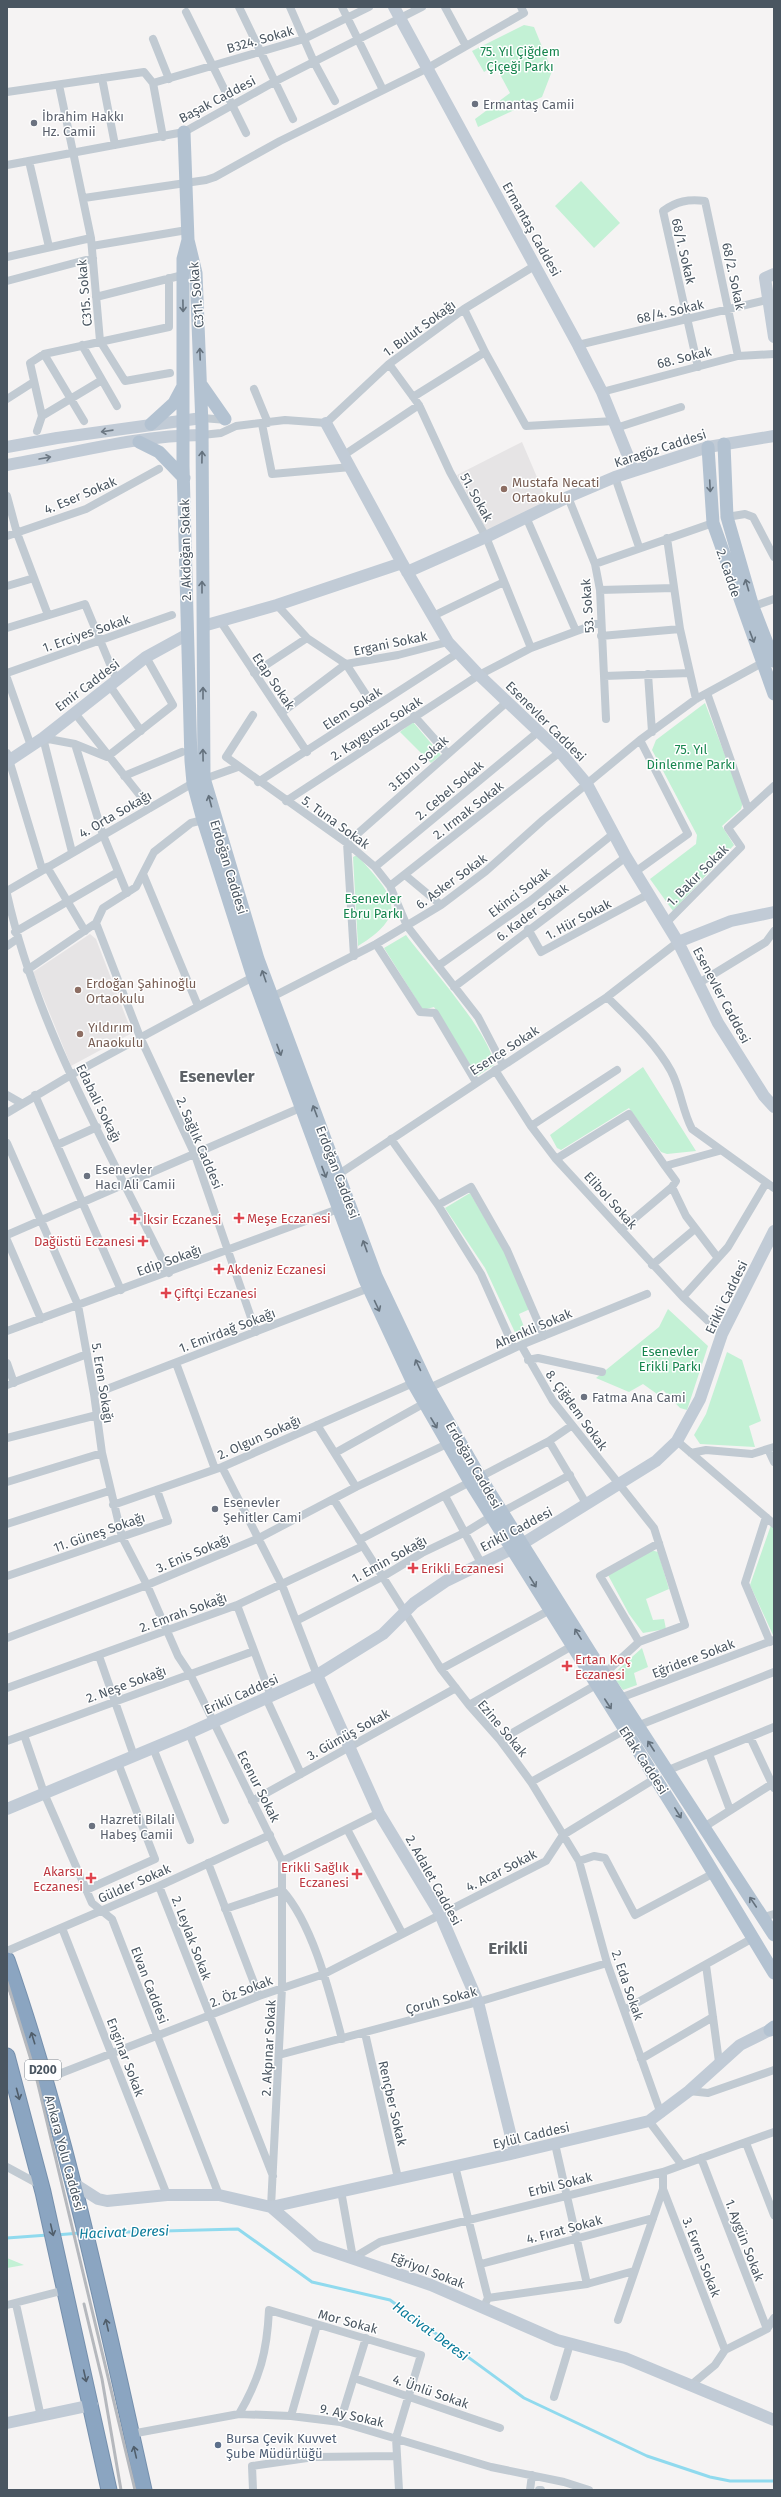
<svg xmlns="http://www.w3.org/2000/svg" width="781" height="2497" font-family="'Fira Sans',sans-serif">
	<rect width="100%" height="100%" fill="#f5f3f3"/>
	<path fill="#e6e4e5" d="M522 442 548 503 487 531 457 475Z
		M90 934 96 939 132 1033 71 1066 33 972Z"/>
	<path fill="#c3f1d5" d="M524 25 534 27 552 71 542 97 478 127 475 119 510 93 495 65 484 72 472 51Z
		M581 181 620 223 594 248 555 206Z
		M705 703 743 802 741 809 722 826 734 845 673 911 650 879 696 844 697 835 652 750 656 740Z
		M413 722 441 755 431 763 400 732Z
		M357 855C391 894 413 912 358 946L353 857Z
		M406 935C426 962 492 1035 494 1065L477 1076 434 1007 423 1010 384 948Z
		M643 1067 696 1151 667 1154 661 1152 629 1108 561 1150 557 1148 550 1135Z
		M470 1193 505 1253 530 1309 519 1314 528 1337 519 1341 485 1268 445 1208Z
		M668 1309 708 1346 687 1410 680 1408 663 1390 657 1394 643 1384 629 1392 596 1378 659 1327Z
		M727 1352 742 1360 761 1421 749 1426 755 1447 700 1444 694 1435 706 1414Z
		M771 1525 774 1528 773 1635 750 1585Z
		M651 1550 658 1552 669 1589 646 1599 653 1620 664 1619 666 1629 643 1633 629 1614 608 1575Z
		M642 1648 648 1667 634 1673 637 1685 623 1690 612 1675Z
		M7 2258 24 2265 7 2268Z"/>
	<g fill="none" stroke-linecap="round" stroke-linejoin="round">
		<path stroke="#90daee" stroke-width="3" d="M90 2233 238 2229 312 2282 390 2300 524 2398 647 2456 710 2477 730 2481H774
			M56 2235 80 2233
			M7 2238 48 2235"/>
		<g stroke="#7690ad" stroke-width="17">
			<path id="highway" d="M7 1960C67 2132 104 2312 144 2490
				M7 2056 43 2192 109 2490"/>
		</g>
		<path stroke="#c1cad2" stroke-width="8" d="M239 7 293 119
			M290 7 314 62 335 101
			M342 7 383 90
			M445 7 466 46
			M186 12 246 133
			M153 39 169 79
			M102 78 115 145
			M153 83 163 137
			M59 85 91 238 100 341 125 381 170 373
			M7 92 144 72 153 83 304 39 369 7
			M29 161 49 247
			M7 165 184 132 274 82 422 7
			M84 198 206 180 215 177 280 141 426 69 524 13 521 7
			M92 246 187 230
			M7 257 91 238
			M7 281 93 258
			M96 297 183 275
			M82 345 117 406
			M578 345 767 300
			M485 352 526 426 614 421
			M44 354 84 421
			M389 364 419 405 450 472 486 537 531 648
			M698 367 663 211C677 201 688 199 705 201L738 356
			M254 389 268 423
			M602 392 738 356 774 354
			M413 397 485 352 464 309
			M7 399 32 383
			M42 416 30 363 44 354 169 327V278
			M202 418 227 420
			M262 424 272 474 351 467
			M616 428 681 407
			M37 431 42 416 102 380
			M202 435 221 433 236 426 285 420 326 423 389 364 464 309 536 265
			M344 455 419 405
			M615 477 639 547
			M7 496 17 533 48 615
			M568 497 595 564 600 590 606 719
			M526 517 576 631
			M727 517 745 514 753 517 774 557
			M7 536 86 509 159 469
			M667 538 680 629 696 699
			M595 564 713 523
			M7 586 34 578
			M600 590 674 588
			M277 605 307 638 346 664 374 707
			M749 608 774 599
			M433 616 504 582
			M221 622 307 752
			M7 628 85 604 117 681
			M601 636 680 629
			M7 673 172 615
			M254 673 307 638
			M648 674 652 732
			M604 676 690 673
			M7 678 31 746
			M110 686 141 731
			M707 693 748 809
			M74 712 150 808
			M281 713 346 664 398 655 448 642
			M253 715 226 757 347 843 375 867 390 886 407 926 478 1017 503 1065
			M414 716 447 753
			M75 744 103 835 127 893
			M7 753 42 869
			M124 776 182 752
			M258 782 458 653
			M286 801 479 675 531 648 601 622
			M72 852 43 738 75 744 107 757 173 705 146 657
			M47 867 85 931
			M375 867 538 732
			M635 872 688 834 640 740
			M143 874 198 1006
			M405 875 441 905
			M390 886 560 752
			M7 891 193 783 238 767
			M7 894C37 1029 109 1150 169 1273
			M667 922 741 847 728 828 774 786
			M96 923 140 1037 195 1155 256 1332
			M528 929 541 952 649 894
			M15 932 118 872
			M376 944 420 1012 435 1013 476 1082
			M7 946 17 939
			M354 956 347 843 507 702
			M438 966 530 901 613 834
			M27 970 96 923 103 908 136 887 154 852 191 823 203 820
			M699 983 766 942 774 931
			M454 987 626 857
			M272 997 376 944 441 905 486 871 543 820 640 740 696 699 762 663
			M607 997C630 1020 655 1042 671 1071 681 1090 682 1110 692 1129L774 1188
			M495 1070 531 1126 556 1159 683 1297 722 1334
			M7 1095 21 1103
			M35 1095 121 1290
			M7 1113 71 1075 253 977
			M531 1126 617 1070
			M391 1139 438 1205 481 1274 514 1348
			M7 1143 78 1305 94 1394 102 1453 122 1537 147 1585 178 1656 190 1674 282 1861V1988L271 2207
			M57 1145 97 1127
			M556 1159 629 1114 665 1166 719 1151
			M665 1166 676 1181 672 1187 686 1216 718 1258
			M339 1174 607 997 678 942
			M438 1205 471 1187 507 1250 544 1336
			M621 1230 672 1187
			M7 1235 300 1108
			M7 1240 41 1319
			M652 1265 695 1229
			M683 1297 728 1247 766 1183
			M7 1331 338 1209
			M521 1345 553 1401 654 1528 685 1625 639 1642 604 1674
			M528 1360 538 1358 602 1372
			M7 1363 14 1383
			M176 1363 215 1469
			M7 1385 87 1354
			M429 1388 521 1345 647 1294
			M94 1394 369 1288
			M317 1425 356 1487
			M7 1438 97 1415
			M549 1441 587 1505
			M677 1441 774 1524
			M768 1449 774 1462
			M335 1453 423 1404
			M691 1453 706 1450 752 1454 774 1447
			M222 1467 282 1585 317 1675
			M480 1477 549 1441 571 1426
			M7 1482 102 1453
			M445 1496 481 1563
			M334 1500 441 1669 469 1705 500 1740 531 1782 579 1861 607 1963 661 2114
			M113 1505 222 1467 413 1383
			M502 1512 570 1475
			M766 1517 745 1583 770 1642
			M7 1524 109 1491
			M359 1540 470 1482
			M7 1576 168 1521 157 1490
			M237 1605 271 1696
			M296 1621 382 1577 422 1553 466 1532 492 1516
			M7 1638 147 1585 257 1539 356 1487 447 1444
			M639 1642 600 1576 659 1543
			M99 1656 134 1756
			M441 1669 550 1610
			M7 1688 237 1605 363 1546
			M266 1698 301 1774
			M620 1698 774 1640
			M469 1705 572 1646
			M637 1726 774 1672
			M189 1733 225 1820
			M24 1735 44 1793 92 1903 112 1919 219 2195
			M750 1737 774 1788
			M500 1740 596 1685
			M7 1741 254 1651
			M153 1748 190 1840
			M709 1754 730 1810
			M666 1771 774 1727
			M531 1782 625 1730
			M252 1801 456 1688
			M704 1827 772 1784
			M347 1829 402 1933
			M282 1861 379 1813
			M579 1861 594 1856 605 1858 635 1915 714 1873
			M208 1863 259 1996
			M159 1886 273 2176
			M86 1890 155 1859 118 1763
			M225 1909 282 1890C313 1924 330 1994 342 2039
			M764 1917 774 1914
			M62 1928 167 2195
			M7 1951 159 1886 270 1835
			M706 1965 719 2062
			M624 2010 753 1938
			M365 2033 398 2178
			M279 2055 478 2002 607 1963
			M641 2059 713 2017
			M46 2079 259 1996 324 1974 546 1861 563 1835 656 1778
			M689 2091 708 2093 774 2070
			M649 2121 682 2165
			M746 2143 774 2215
			M555 2144 587 2284
			M701 2158 767 2329
			M455 2166 488 2298 486 2302
			M7 2167 42 2186
			M663 2172V2189L725 2350
			M341 2191 353 2258 380 2242 663 2172 774 2132
			M481 2264 653 2218
			M488 2298 587 2284 634 2271
			M16 2304 41 2417
			M7 2305 65 2290
			M618 2320 663 2189
			M725 2350 767 2329 774 2318
			M354 2378 500 2428
			M691 2385 715 2365 725 2350
			M554 2397 570 2344
			M239 2414C260 2378 267 2352 269 2310L421 2355 396 2438 399 2490
			M291 2416 317 2325
			M340 2422 366 2338
			M131 2434 239 2414 291 2416 340 2422 491 2467 564 2482 589 2490
			M253 2490 252 2466 314 2457 396 2456
			M530 2490 532 2475
			M539 2490H541"/>
		<path stroke="#c1cbd6" stroke-width="12" d="M394 7 578 345 602 392 634 471
			M774 274 765 278 774 337
			M326 423 402 563 448 642 479 675 560 752 587 784 626 857 678 942 718 1023 764 1096 774 1107
			M7 447 57 438 202 418
			M7 465C70 454 139 435 202 435
			M407 572 486 537 568 497 615 477 708 447 774 436
			M203 626 277 605 402 563
			M7 762 43 738 146 657 188 634
			M678 942 731 921 774 912
			M317 1675 379 1813 440 1914 478 2002 515 2153
			M7 1809 189 1733 317 1675 383 1634 414 1603 446 1581 522 1544 656 1461 677 1441 700 1399 722 1334 774 1231
			M73 2183 98 2199 107 2201 167 2195H219L271 2207 316 2246 431 2285 557 2340 625 2358 774 2420
			M271 2207 515 2153 649 2121 689 2091 740 2045 770 2030
			M7 2423 92 2405"/>
		<path stroke="#b3c2d1" stroke-width="13" d="M184 132 188 240 196 273 202 425 204 778 258 959 376 1276 429 1388 480 1477 590 1652 774 1935
			M188 240 183 259V466L191 761 193 783 203 820 253 977 365 1280 413 1383 470 1482 684 1824 774 1973
			M202 386 225 419
			M151 424 174 403 182 388
			M139 442 159 452 184 478
			M724 444 727 517 753 607 774 661
			M708 447 713 523 774 694
			M770 2030 774 2027"/>
		<use href="#highway" stroke="#8ba5c1" stroke-width="15"/>
		<path stroke="#b5b8bd" stroke-width="3" d="M7 1982 36 2076 135 2490
			M84 2304 102 2379 121 2490"/>
	</g>
	<defs><path id="oneway-shaft" d="M-6 0H5M1.5-3L5.5 0L1.5 3" fill="none" stroke-width="1.6" stroke-linecap="round" stroke-linejoin="round"/></defs>
	<g stroke="#64717d">
		<use href="#oneway-shaft" transform="translate(183 306) rotate(89)"/>
		<use href="#oneway-shaft" transform="translate(200 354) rotate(-92)"/>
		<use href="#oneway-shaft" transform="translate(202 457) rotate(-89)"/>
		<use href="#oneway-shaft" transform="translate(710 486) rotate(87)"/>
		<use href="#oneway-shaft" transform="translate(747 585) rotate(-106)"/>
		<use href="#oneway-shaft" transform="translate(202 587) rotate(-90)"/>
		<use href="#oneway-shaft" transform="translate(752 637) rotate(69)"/>
		<use href="#oneway-shaft" transform="translate(203 693) rotate(-90)"/>
		<use href="#oneway-shaft" transform="translate(203 755) rotate(-91)"/>
		<use href="#oneway-shaft" transform="translate(210 801) rotate(-105)"/>
		<use href="#oneway-shaft" transform="translate(264 976) rotate(-109)"/>
		<use href="#oneway-shaft" transform="translate(279 1050) rotate(70)"/>
		<use href="#oneway-shaft" transform="translate(315 1111) rotate(-111)"/>
		<use href="#oneway-shaft" transform="translate(324 1172) rotate(69)"/>
		<use href="#oneway-shaft" transform="translate(365 1246) rotate(-110)"/>
		<use href="#oneway-shaft" transform="translate(377 1306) rotate(65)"/>
		<use href="#oneway-shaft" transform="translate(418 1365) rotate(-115)"/>
		<use href="#oneway-shaft" transform="translate(434 1423) rotate(59)"/>
		<use href="#oneway-shaft" transform="translate(533 1582) rotate(58)"/>
		<use href="#oneway-shaft" transform="translate(578 1634) rotate(-122)"/>
		<use href="#oneway-shaft" transform="translate(608 1704) rotate(57)"/>
		<use href="#oneway-shaft" transform="translate(651 1746) rotate(-123)"/>
		<use href="#oneway-shaft" transform="translate(678 1813) rotate(58)"/>
		<use href="#oneway-shaft" transform="translate(753 1902) rotate(-124)"/>
	</g>
	<g stroke="#6e7984">
		<use href="#oneway-shaft" transform="translate(107 431) rotate(172)"/>
		<use href="#oneway-shaft" transform="translate(45 458) rotate(-10)"/>
	</g>
	<g stroke="#505e6b">
		<use href="#oneway-shaft" transform="translate(33 2038) rotate(-107)"/>
		<use href="#oneway-shaft" transform="translate(18 2094) rotate(75)"/>
		<use href="#oneway-shaft" transform="translate(52 2230) rotate(77)"/>
		<use href="#oneway-shaft" transform="translate(107 2325) rotate(-103)"/>
		<use href="#oneway-shaft" transform="translate(85 2376) rotate(77)"/>
		<use href="#oneway-shaft" transform="translate(135 2452) rotate(-103)"/>
	</g>
	<g fill="#6b7280" stroke="#fff" stroke-width="1.5">
		<circle cx="475" cy="104" r="4"/>
		<circle cx="34" cy="123" r="4"/>
		<circle cx="87" cy="1176" r="4"/>
		<circle cx="584" cy="1397" r="4"/>
		<circle cx="215" cy="1509" r="4"/>
		<circle cx="92" cy="1826" r="4"/>
	</g>
	<g fill="#8d6e63" stroke="#fff" stroke-width="1.5">
		<circle cx="504" cy="489" r="4"/>
		<circle cx="78" cy="990" r="4"/>
		<circle cx="80" cy="1034" r="4"/>
	</g>
	<g fill="#e0444e" stroke="#fff" stroke-width="1.5">
		<path d="M237 1212h4v4h4v4h-4v4h-4v-4h-4v-4h4z"/>
		<path d="M133 1213h4v4h4v4h-4v4h-4v-4h-4v-4h4z"/>
		<path d="M141 1235h4v4h4v4h-4v4h-4v-4h-4v-4h4z"/>
		<path d="M217 1263h4v4h4v4h-4v4h-4v-4h-4v-4h4z"/>
		<path d="M164 1287h4v4h4v4h-4v4h-4v-4h-4v-4h4z"/>
		<path d="M411 1562h4v4h4v4h-4v4h-4v-4h-4v-4h4z"/>
		<path d="M565 1660h4v4h4v4h-4v4h-4v-4h-4v-4h4z"/>
		<path d="M355 1868h4v4h4v4h-4v4h-4v-4h-4v-4h4z"/>
		<path d="M89 1872h4v4h4v4h-4v4h-4v-4h-4v-4h4z"/>
	</g>
	<circle fill="#5c6f8a" stroke="#fff" stroke-width="1.5" cx="218" cy="2445" r="4"/>
	<g text-anchor="middle" stroke-width="3" stroke-linejoin="round" paint-order="stroke">
		<rect fill="#fff" stroke="#808990" stroke-width="1" x="25" y="2060" width="36" height="20" rx="3"/>
		<g font-size="12" font-weight="bold" fill="#4a5661">
			<text x="43" y="2074">D200</text>
		</g>
		<g font-size="13" fill="#4a5661" stroke="#fff">
			<text transform="translate(260 39) rotate(-16)" y="5">B324. Sokak</text>
			<text transform="translate(217 99) rotate(-28)" y="5">Başak Caddesi</text>
			<text transform="translate(532 229) rotate(61)" y="5">Ermantaş Caddesi</text>
			<text transform="translate(684 251) rotate(77)" y="5">68/1. Sokak</text>
			<text transform="translate(734 276) rotate(78)" y="5">68/2. Sokak</text>
			<text transform="translate(84 293) rotate(-95)" y="5">C315. Sokak</text>
			<text transform="translate(196 295) rotate(-95)" y="5">C311. Sokak</text>
			<text transform="translate(670 311) rotate(-13)" y="5">68/4. Sokak</text>
			<text transform="translate(419 328) rotate(-36)" y="5">1. Bulut Sokağı</text>
			<text transform="translate(684 357) rotate(-14)" y="5">68. Sokak</text>
			<text transform="translate(660 448) rotate(-18)" y="5">Karagöz Caddesi</text>
			<text transform="translate(80 495) rotate(-23)" y="5">4. Eser Sokak</text>
			<text transform="translate(477 497) rotate(61)" y="5">51. Sokak</text>
			<text transform="translate(185 550) rotate(-91)" y="5">2. Akdoğan Sokak</text>
			<text transform="translate(729 573) rotate(71)" y="5">2. Cadde</text>
			<text transform="translate(587 606) rotate(-94)" y="5">53. Sokak</text>
			<text transform="translate(86 633) rotate(-19)" y="5">1. Erciyes Sokak</text>
			<text transform="translate(390 643) rotate(-12)" y="5">Ergani Sokak</text>
			<text transform="translate(274 681) rotate(56)" y="5">Etap Sokak</text>
			<text transform="translate(87 685) rotate(-37)" y="5">Emir Caddesi</text>
			<text transform="translate(352 708) rotate(-33)" y="5">Elem Sokak</text>
			<text transform="translate(546 721) rotate(45)" y="5">Esenevler Caddesi</text>
			<text transform="translate(376 728) rotate(-33)" y="5">2. Kaygusuz Sokak</text>
			<text transform="translate(418 763) rotate(-42)" y="5">3.Ebru Sokak</text>
			<text transform="translate(449 790) rotate(-40)" y="5">2. Cebel Sokak</text>
			<text transform="translate(468 810) rotate(-38)" y="5">2. Irmak Sokak</text>
			<text transform="translate(115 814) rotate(-30)" y="5">4. Orta Sokağı</text>
			<text transform="translate(336 822) rotate(36)" y="5">5. Tuna Sokak</text>
			<text transform="translate(229 867) rotate(73)" y="5">Erdoğan Caddesi</text>
			<text transform="translate(697 875) rotate(-45)" y="5">1. Bakır Sokak</text>
			<text transform="translate(451 881) rotate(-36)" y="5">6. Asker Sokak</text>
			<text transform="translate(519 892) rotate(-37)" y="5">Ekinci Sokak</text>
			<text transform="translate(532 912) rotate(-37)" y="5">6. Kader Sokak</text>
			<text transform="translate(578 919) rotate(-28)" y="5">1. Hür Sokak</text>
			<text transform="translate(722 995) rotate(62)" y="5">Esenevler Caddesi</text>
			<text transform="translate(504 1050) rotate(-33)" y="5">Esence Sokak</text>
			<text transform="translate(99 1103) rotate(64)" y="5">Edabali Sokağı</text>
			<text transform="translate(200 1143) rotate(67)" y="5">2. Sağlık Caddesi</text>
			<text transform="translate(338 1172) rotate(69)" y="5">Erdoğan Caddesi</text>
			<text transform="translate(611 1200) rotate(48)" y="5">Elibol Sokak</text>
			<text transform="translate(169 1260) rotate(-20)" y="5">Edip Sokağı</text>
			<text transform="translate(726 1297) rotate(-64)" y="5">Erikli Caddesi</text>
			<text transform="translate(533 1328) rotate(-23)" y="5">Ahenkli Sokak</text>
			<text transform="translate(227 1330) rotate(-21)" y="5">1. Emirdağ Sokağı</text>
			<text transform="translate(103 1383) rotate(81)" y="5">5. Eren Sokağı</text>
			<text transform="translate(577 1410) rotate(54)" y="5">8. Çiğdem Sokak</text>
			<text transform="translate(259 1437) rotate(-24)" y="5">2. Olgun Sokağı</text>
			<text transform="translate(474 1465) rotate(60)" y="5">Erdoğan Caddesi</text>
			<text transform="translate(516 1529) rotate(-28)" y="5">Erikli Caddesi</text>
			<text transform="translate(99 1532) rotate(-19)" y="5">11. Güneş Sokağı</text>
			<text transform="translate(193 1553) rotate(-23)" y="5">3. Enis Sokağı</text>
			<text transform="translate(389 1559) rotate(-29)" y="5">1. Emin Sokağı</text>
			<text transform="translate(183 1612) rotate(-20)" y="5">2. Emrah Sokağı</text>
			<text transform="translate(693 1658) rotate(-21)" y="5">Eğridere Sokak</text>
			<text transform="translate(126 1684) rotate(-20)" y="5">2. Neşe Sokağı</text>
			<text transform="translate(241 1694) rotate(-24)" y="5">Erikli Caddesi</text>
			<text transform="translate(503 1728) rotate(50)" y="5">Ezine Sokak</text>
			<text transform="translate(348 1734) rotate(-29)" y="5">3. Gümüş Sokak</text>
			<text transform="translate(644 1760) rotate(57)" y="5">Eflak Caddesi</text>
			<text transform="translate(259 1786) rotate(63)" y="5">Ecenur Sokak</text>
			<text transform="translate(501 1870) rotate(-27)" y="5">4. Acar Sokak</text>
			<text transform="translate(434 1880) rotate(61)" y="5">2. Adalet Caddesi</text>
			<text transform="translate(134 1883) rotate(-24)" y="5">Gülder Sokak</text>
			<text transform="translate(192 1938) rotate(69)" y="5">2. Leylak Sokak</text>
			<text transform="translate(150 1985) rotate(69)" y="5">Elvan Caddesi</text>
			<text transform="translate(628 1985) rotate(71)" y="5">2. Eda Sokak</text>
			<text transform="translate(241 1991) rotate(-21)" y="5">2. Öz Sokak</text>
			<text transform="translate(441 2000) rotate(-15)" y="5">Çoruh Sokak</text>
			<text transform="translate(268 2048) rotate(-87)" y="5">2. Akpınar Sokak</text>
			<text transform="translate(126 2057) rotate(69)" y="5">Enginar Sokak</text>
			<text transform="translate(393 2103) rotate(77)" y="5">Rençber Sokak</text>
			<text transform="translate(531 2135) rotate(-13)" y="5">Eylül Caddesi</text>
			<text transform="translate(65 2153) rotate(75)" y="5">Ankara Yolu Caddesi</text>
			<text transform="translate(560 2184) rotate(-14)" y="5">Erbil Sokak</text>
			<text transform="translate(564 2229) rotate(-15)" y="5">4. Fırat Sokak</text>
			<text transform="translate(745 2240) rotate(69)" y="5">1. Aygün Sokak</text>
			<text transform="translate(702 2257) rotate(69)" y="5">3. Evren Sokak</text>
			<text transform="translate(428 2270) rotate(21)" y="5">Eğriyol Sokak</text>
			<text transform="translate(348 2321) rotate(15)" y="5">Mor Sokak</text>
			<text transform="translate(431 2391) rotate(19)" y="5">4. Ünlü Sokak</text>
			<text transform="translate(352 2415) rotate(13)" y="5">9. Ay Sokak</text>
		</g>
		<g font-size="13" fill="#17864f" stroke="#fff">
			<text x="520" y="56">75. Yıl Çiğdem<tspan x="520" dy="15">Çiçeği Parkı</tspan></text>
			<text x="691" y="754">75. Yıl<tspan x="691" dy="15">Dinlenme Parkı</tspan></text>
			<text x="373" y="903">Esenevler<tspan x="373" dy="15">Ebru Parkı</tspan></text>
			<text x="670" y="1356">Esenevler<tspan x="670" dy="15">Erikli Parkı</tspan></text>
		</g>
		<g font-size="13" fill="#5b616d" stroke="#fff" text-anchor="start">
			<text x="483" y="109">Ermantaş Camii</text>
			<text x="42" y="121">İbrahim Hakkı<tspan x="42" dy="15">Hz. Camii</tspan></text>
			<text x="95" y="1174">Esenevler<tspan x="95" dy="15">Hacı Ali Camii</tspan></text>
			<text x="592" y="1402">Fatma Ana Cami</text>
			<text x="223" y="1507">Esenevler<tspan x="223" dy="15">Şehitler Cami</tspan></text>
			<text x="100" y="1824">Hazreti Bilali<tspan x="100" dy="15">Habeş Camii</tspan></text>
		</g>
		<g font-size="13" fill="#785e54" stroke="#fff" text-anchor="start">
			<text x="512" y="487">Mustafa Necati<tspan x="512" dy="15">Ortaokulu</tspan></text>
			<text x="86" y="988">Erdoğan Şahinoğlu<tspan x="86" dy="15">Ortaokulu</tspan></text>
			<text x="88" y="1032">Yıldırım<tspan x="88" dy="15">Anaokulu</tspan></text>
		</g>
		<g font-size="13" fill="#be3a42" stroke="#fff" text-anchor="start">
			<text x="247" y="1223">Meşe Eczanesi</text>
			<text x="143" y="1224">İksir Eczanesi</text>
			<text x="135" y="1246" text-anchor="end">Dağüstü Eczanesi</text>
			<text x="227" y="1274">Akdeniz Eczanesi</text>
			<text x="174" y="1298">Çiftçi Eczanesi</text>
			<text x="421" y="1573">Erikli Eczanesi</text>
			<text x="575" y="1664">Ertan Koç<tspan x="575" dy="15">Eczanesi</tspan></text>
			<text x="349" y="1872" text-anchor="end">Erikli Sağlık<tspan x="349" dy="15">Eczanesi</tspan></text>
			<text x="83" y="1876" text-anchor="end">Akarsu<tspan x="83" dy="15">Eczanesi</tspan></text>
		</g>
		<g font-size="13" fill="#4e5e75" stroke="#fff" text-anchor="start">
			<text x="226" y="2443">Bursa Çevik Kuvvet<tspan x="226" dy="15">Şube Müdürlüğü</tspan></text>
		</g>
		<g font-size="14" font-style="italic" fill="#0c7c9b" stroke="#fff">
			<text transform="translate(124 2232) rotate(-2)" y="5">Hacivat Deresi</text>
			<text transform="translate(431 2331) rotate(36)" y="5">Hacivat Deresi</text>
		</g>
		<g font-size="17" font-weight="bold" fill="#5f6368" stroke="#fff">
			<text x="217" y="1082">Esenevler</text>
			<text x="508" y="1954">Erikli</text>
		</g>
	</g>
	<rect width="781" height="2497" fill="none" stroke="#4a5661" stroke-width="16"/>
</svg>
